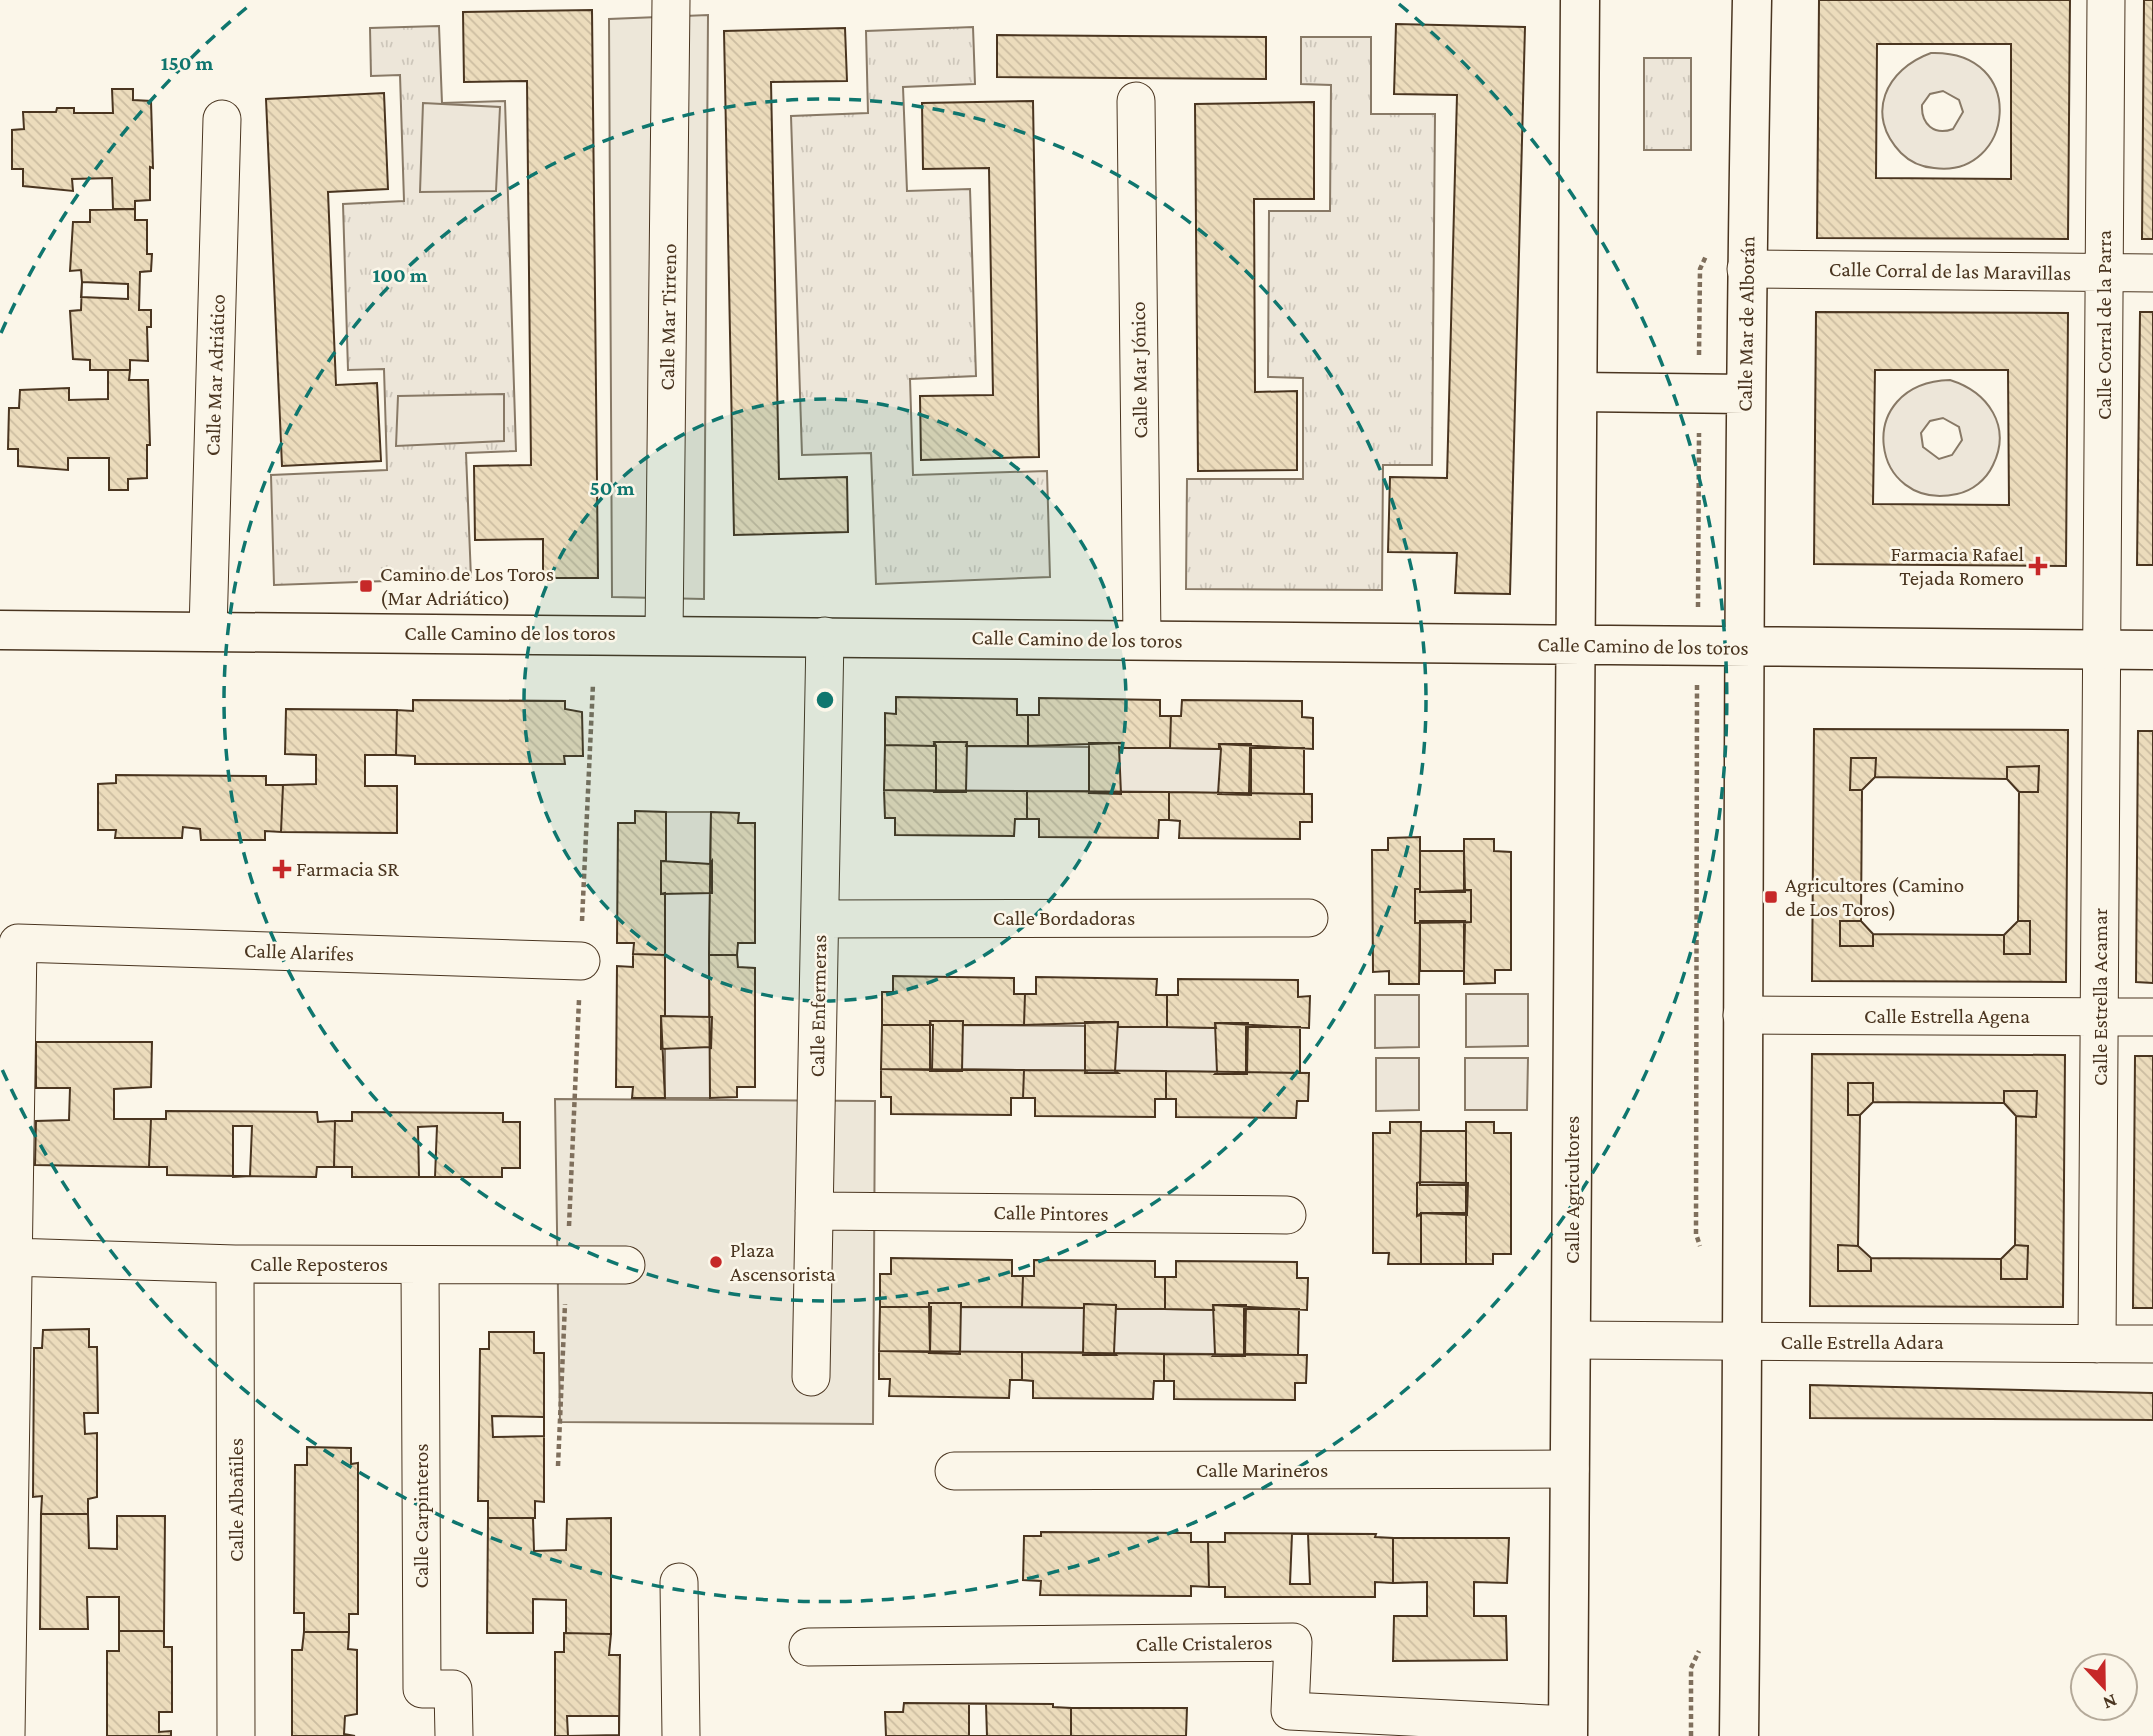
<svg xmlns="http://www.w3.org/2000/svg" width="2153" height="1736" font-family="'Crimson Pro',serif">
	<defs>
		<pattern id="park-tufts" width="24" height="20" patternUnits="userSpaceOnUse" patternTransform="scale(1.75)"><rect width="24" height="20" fill="#ede6d9"/><path d="M3 7l-1-3M5 7V3M7 7l1-3M15 17l-1-3M17 17v-4M19 17l1-3" fill="none" stroke="#cdc6ba"/></pattern>
		<pattern id="building-back-hatch" width="6" height="6" patternUnits="userSpaceOnUse" patternTransform="scale(1.75)"><rect width="6" height="6" fill="#ecdcbc"/><path d="M-1 5l2 2M0 0l6 6M5-1l2 2" fill="none" stroke="#ccbda1"/></pattern>
	</defs>
	<rect width="100%" height="100%" fill="#fbf6e9"/>
	<path fill="url(#park-tufts)" stroke="#887966" stroke-width="2" d="M439 26 442 103 505 101 516 451 466 453 471 578 274 585 271 475 387 470 384 369 348 370 343 204 404 201 400 75 371 76 370 28Z
		M973 27 975 84 903 87 907 191 970 189 976 376 910 379 913 475 1047 471 1050 577 876 584 871 453 802 455 791 116 868 113 866 31Z
		M1301 37H1371V114H1435L1432 465H1383L1382 590 1186 589 1187 479H1303V378L1268 377 1269 211H1330L1331 85 1301 84Z
		M1644 58H1691V150H1644Z"/>
	<path fill="#ede6d9" stroke="#887966" stroke-width="2" fill-rule="evenodd" d="M1931 53C2030 50 2014 179 1934 168 1921 167 1910 162 1901 153 1864 115 1886 69 1931 53ZM1943 91 1959 100 1963 112 1953 129C1934 136 1921 124 1922 105L1930 94Z
		M423 103 500 107 496 191 420 192Z
		M1950 380C1988 392 2012 426 1993 465 1986 480 1972 491 1957 494 1870 513 1851 383 1950 380ZM1943 418 1959 427 1962 440 1952 455 1939 459 1923 447 1921 433 1930 421Z
		M504 394V441L396 446 398 396Z
		M965 746 1091 747 1090 791H964Z
		M1119 747 1221 749V793L1119 792Z
		M666 812H711L710 864 666 863Z
		M665 891 710 892 709 1019 665 1016Z
		M1466 994H1528V1046L1466 1047Z
		M1375 995H1419V1047L1375 1048Z
		M961 1025 1087 1026V1071L960 1069Z
		M1116 1026 1218 1028 1217 1072 1115 1071Z
		M665 1047H710V1098H665Z
		M1376 1058H1419V1110L1376 1111Z
		M1465 1058H1528L1527 1110H1465Z
		M959 1307 1085 1308V1352H959Z
		M1114 1308 1216 1310 1215 1354 1114 1353Z"/>
	<path fill="#ede7d9" stroke="#887966" stroke-width="2" d="M708 15 704 599 612 597 609 19Z
		M555 1099 875 1101 873 1424 560 1422Z"/>
	<path fill="url(#building-back-hatch)" stroke="#4a3520" stroke-width="2" fill-rule="evenodd" d="M1819 0H2070L2068 239 1817 238ZM1877 44H2011V179L1876 178Z
		M2144 0H2153V239H2142Z
		M592 10 598 578H543V539L475 540 474 466 531 465 527 81 464 82 463 12Z
		M1396 24 1525 27 1510 594 1455 593 1457 553 1388 552 1390 477 1447 478 1457 95 1394 94Z
		M845 28 847 81 771 82 779 479 847 477 848 532 734 535 724 31Z
		M997 35 1266 37V79L997 77Z
		M112 89H133V100L151 101 153 168 150 167V200L135 201V209H113L112 178 72 179 73 191 23 186V169H12V130L24 129 23 112H56L57 108H74V113H113Z
		M384 93 388 189 328 192 336 385 377 383 381 461 282 466 266 99Z
		M1033 101 1039 457 921 460 920 396 993 395 989 168 923 169 922 103Z
		M1314 102V199H1254L1255 392 1297 391V470L1198 471 1195 104Z
		M135 209V220H147V254H152L151 271 140 272 139 310H151V327H147L148 361 130 360V370H90V360L73 359 70 311 81 310 82 282 81 270 70 271 73 222H90V210Z
		M82 282 128 284V299L81 297Z
		M1816 312 2068 313 2066 566 1814 564ZM1875 370H2008L2009 505 1873 504Z
		M2140 312H2153V565H2137Z
		M108 370H130L129 380H148L150 445H147V478L128 479V490H109V458H68V470L18 466V449H8L9 408H19L20 390 69 388V400L108 399Z
		M896 697 1017 699V715H1028V746H966L967 742H934V746L885 745V713L896 714Z
		M1039 698 1160 700V716H1171L1170 748H1122V743L1028 746V715H1039Z
		M413 700 565 701V709L582 712 583 756H564L565 764H415V756L396 755 397 710 413 711Z
		M1182 700 1302 701V717L1313 718V749L1219 744V749L1170 748 1171 716H1181Z
		M286 709 397 710 396 755H365V786H397V833L281 832 283 785 316 784V755L285 754Z
		M1814 729 2068 730 2066 982 1812 981ZM1851 758H1876L1875 777 2007 779V767L2039 766 2038 792H2019L2018 921H2030V954H2004V935L1873 934V946H1840V921H1861L1862 790H1850Z
		M2138 731H2153V983L2136 982Z
		M934 742H967L966 792H933L936 791V746Z
		M1089 743H1122V748L1119 747 1121 794 1089 793Z
		M1219 744H1251V795L1218 794 1221 749Z
		M885 745 936 746V791L884 790Z
		M1250 748H1304V794L1249 793Z
		M1851 758H1876L1875 777 1862 790H1850Z
		M2039 766 2038 792H2019L2007 779V767Z
		M116 775 266 776V785H283L281 832 265 831V840H201L200 829 183 827 182 838H115L116 830H98V784L116 783Z
		M884 790 1027 791V819H1015L1014 836 895 835V818H885Z
		M1027 791 1169 792V820H1159L1158 838 1039 837V819H1027Z
		M1169 792 1312 794V822H1300V839L1179 838 1180 821 1169 820Z
		M635 811 666 812V861H661V894L665 893V955L633 954 634 943H617L618 823H635Z
		M711 812 739 813 738 823H755V943H738L737 955H709Z
		M1420 837V889H1415V923H1420L1419 984H1389V971L1373 972 1372 850H1388V838Z
		M1464 839H1494V851L1511 852V970H1495V983L1464 984V923L1471 922V890H1464Z
		M1420 851H1464L1465 892H1420Z
		M661 861 710 864 712 861V893L661 894Z
		M1415 889H1420V892L1471 890V922L1415 923Z
		M1420 921H1465L1464 971H1420Z
		M1840 921H1861L1873 934V946H1840Z
		M2018 921H2030V954H2004V935Z
		M633 954 665 955V1016H661L665 1098H632L633 1087H616L617 966 633 967Z
		M709 955H737L738 967 755 968V1087H737V1097L710 1098Z
		M893 976 1014 978V994H1025L1024 1025H963V1021H930L931 1025H882V992H893Z
		M1036 977 1157 979 1156 995H1167V1027H1118V1022L1024 1025 1025 994H1036Z
		M1178 979 1298 980V997L1310 996 1309 1028 1215 1023 1216 1028 1167 1027V995H1178Z
		M661 1016 712 1017 711 1049 710 1047 661 1049Z
		M930 1021H963L962 1071H930Z
		M1085 1022H1118L1115 1071 1118 1073H1085Z
		M1215 1023H1248L1247 1074H1215L1217 1072Z
		M882 1025H933L932 1070 881 1069Z
		M1246 1027H1300V1073L1246 1072Z
		M36 1042H152L151 1087 114 1089V1119H151L149 1167 35 1165 36 1121 69 1120 70 1088H36Z
		M1812 1054 2065 1055 2063 1307 1810 1306ZM1848 1083H1873V1102L2004 1103V1091H2037L2036 1117 2016 1116 2015 1245 2028 1246 2027 1279H2001V1259L1871 1258V1271H1838V1245L1858 1246 1860 1115H1848Z
		M2135 1056H2153V1308H2133Z
		M881 1069 1024 1070 1023 1098H1011V1115L891 1114V1097H881Z
		M1024 1070 1166 1071V1099H1155V1117L1035 1116V1098H1023Z
		M1166 1071 1309 1073 1308 1101H1297L1296 1118 1176 1117V1099H1166Z
		M1848 1083H1873V1102L1860 1115H1848Z
		M2004 1091H2037L2036 1117 2016 1116 2004 1103Z
		M166 1111 317 1112 318 1122 335 1121 334 1167H317L316 1177 167 1175V1167H149L151 1119H166Z
		M352 1112 503 1113V1122H520V1168H502V1177H352V1167H334L335 1121H352Z
		M1390 1122H1421L1420 1182 1417 1183V1216L1421 1215V1264H1388L1389 1253H1373V1133H1390Z
		M1466 1122H1494V1133H1511V1254H1493V1264H1466Z
		M233 1126H252L250 1176 233 1177Z
		M437 1126 435 1177H419L418 1127Z
		M1421 1131H1466V1185H1420Z
		M1420 1182 1468 1183 1467 1215 1421 1213 1417 1216V1183Z
		M1421 1213H1466V1264H1421Z
		M1838 1245 1858 1246 1871 1258V1271H1838Z
		M2015 1245 2028 1246 2027 1279H2001V1259Z
		M891 1258 1012 1260V1276H1023L1022 1307H961V1303H929V1307H880V1274H891Z
		M1034 1260 1155 1261V1277H1165V1309H1116V1305L1084 1304V1308L1022 1307 1023 1276H1034Z
		M1176 1261 1297 1262V1278H1308L1307 1310 1213 1305 1214 1310 1165 1309V1277H1176Z
		M929 1303H961L960 1354 928 1353 930 1352Z
		M1084 1304 1116 1305 1114 1353 1116 1355H1083Z
		M1213 1305H1246L1245 1356H1213L1215 1354Z
		M880 1307H931L930 1352 879 1351Z
		M1244 1309H1299L1298 1355 1244 1354Z
		M89 1329V1347H97L98 1413H84L85 1434 97 1433V1497L88 1499V1514H41L42 1496 33 1497 34 1348H42L43 1330Z
		M489 1332H534V1353H544V1502L535 1501V1518H488V1501H478L480 1349H489Z
		M879 1351 1022 1352V1380H1010L1009 1398 889 1396 890 1379H879Z
		M1022 1352 1164 1354V1381H1154L1153 1399 1033 1398V1381L1022 1380Z
		M1164 1354 1307 1355 1306 1383H1295V1400L1174 1399V1381H1164Z
		M1810 1385 2153 1393V1420L1810 1418Z
		M492 1416 544 1417V1436L493 1437Z
		M307 1447 351 1448V1464L358 1463V1614H349V1632H304V1613H294L295 1465H307Z
		M41 1514H88L89 1548 117 1549V1516H165L164 1631H119V1597H87L88 1629H40Z
		M488 1518H533L534 1551 566 1550 567 1519 611 1518V1634L566 1633V1600L533 1599V1633H487Z
		M1041 1532 1191 1533V1542H1208L1209 1587 1191 1586V1596L1040 1595 1041 1581 1023 1580 1024 1536H1041Z
		M1225 1533 1376 1534 1375 1537 1393 1538V1583L1375 1582V1597H1225V1587H1209L1208 1542H1225Z
		M1292 1534H1308L1310 1584H1290Z
		M1393 1538H1509L1507 1583 1474 1582V1616H1506L1507 1660 1393 1661 1394 1616H1427V1582L1393 1583Z
		M119 1631H164V1647H172V1712H159V1732L171 1731V1736H107V1651H119Z
		M304 1632H349L348 1649 357 1650V1714L345 1716 344 1734 355 1736H292V1650H302Z
		M564 1633 611 1634 609 1655H620L619 1736H555V1652H564Z
		M904 1703 1053 1704V1707L1071 1708V1736H886L885 1712H903Z
		M969 1704H986L987 1736H969Z
		M1071 1708H1187L1186 1736H1071Z
		M567 1716H619V1735L568 1736Z"/>
	<g fill="none" stroke-linecap="round" stroke-linejoin="round">
		<g stroke="#4a3520" stroke-width="39">
			<path id="street" d="M1136 101 1142 639
				M1746 269 2153 273
				M208 631 222 119
				M664 635 671 0
				M820 919 1309 918
				M1742 1015 2153 1017
				M814 1211 1287 1215
				M11 1257 235 1264 626 1265
				M235 1264 236 1736
				M420 1265 422 1689H453L454 1736
				M1571 1340 2153 1344
				M2097 1344 2106 0
				M811 1377 825 636
				M954 1471 1570 1469
				M679 1582 681 1736
				M808 1647 1293 1642 1290 1711 1568 1725
				M6 1736 18 943 581 961"/>
		</g>
		<g stroke="#4a3520" stroke-width="41">
			<path id="secondary" d="M1578 392 1745 394
				M0 630 2153 650
				M1568 1736 1580 0
				M1739 1736C1746 1157 1740 579 1752 0"/>
		</g>
		<path stroke="#7f6f5c" stroke-width="4.5" stroke-dasharray="5 3.5" stroke-linecap="butt" d="M1699 355 1700 269 1706 256
			M1698 607 1699 433
			M1697 685 1696 1234 1700 1246
			M582 921 593 684
			M569 1226 579 1000
			M558 1466 565 1304
			M1691 1736V1668L1699 1651"/>
		<use href="#street" stroke="#fbf6e9" stroke-width="37"/>
		<use href="#secondary" stroke="#fbf6e9" stroke-width="38"/>
	</g>
	<circle cx="825" cy="700" r="301" fill="#0f766e" fill-opacity=".12"/>
	<g fill="none" stroke="#0f766e" stroke-width="3.5" stroke-dasharray="12 9">
		<circle cx="825" cy="700" r="301"/>
		<circle cx="825" cy="700" r="601"/>
		<path d="M1 333A902 902 0 0 1 251 4M1399 4A902 902 0 1 1 1 1067"/>
	</g>
	<g fill="#c62828" stroke="#fbf6e9" stroke-width="2.5">
		<path d="M2034.5 555.5h7v7h7v7h-7v7h-7v-7h-7v-7h7z"/>
		<rect x="359" y="579" width="14" height="14" rx="3.5"/>
		<path d="M278.5 858.5h7v7h7v7h-7v7h-7v-7h-7v-7h7z"/>
		<rect x="1764" y="890" width="14" height="14" rx="3.5"/>
		<circle cx="716" cy="1262" r="7"/>
	</g>
	<g text-anchor="middle" stroke-width="5" stroke-linejoin="round" paint-order="stroke">
		<g font-size="21" fill="#4a3520" stroke="#fbf6e9">
			<text transform="translate(1950 271) rotate(1)" y="7">Calle Corral de las Maravillas</text>
			<text transform="translate(668 317) rotate(-89)" y="7">Calle Mar Tirreno</text>
			<text transform="translate(1746 324) rotate(-89)" y="7">Calle Mar de Alborán</text>
			<text transform="translate(2104 325) rotate(-90)" y="7">Calle Corral de la Parra</text>
			<text transform="translate(1139 370) rotate(-91)" y="7">Calle Mar Jónico</text>
			<text transform="translate(215 375) rotate(-88)" y="7">Calle Mar Adriático</text>
			<text x="510" y="640">Calle Camino de los toros</text>
			<text transform="translate(1077 639) rotate(1)" y="7">Calle Camino de los toros</text>
			<text transform="translate(1643 646) rotate(1)" y="7">Calle Camino de los toros</text>
			<text x="1064" y="925">Calle Bordadoras</text>
			<text transform="translate(299 952) rotate(2)" y="7">Calle Alarifes</text>
			<text transform="translate(2100 997) rotate(-90)" y="7">Calle Estrella Acamar</text>
			<text transform="translate(818 1006) rotate(-89)" y="7">Calle Enfermeras</text>
			<text x="1947" y="1023">Calle Estrella Agena</text>
			<text transform="translate(1572 1190) rotate(-90)" y="7">Calle Agricultores</text>
			<text transform="translate(1051 1213) rotate(1)" y="7">Calle Pintores</text>
			<text x="319" y="1271">Calle Reposteros</text>
			<text x="1862" y="1349">Calle Estrella Adara</text>
			<text x="1262" y="1477">Calle Marineros</text>
			<text transform="translate(236 1500) rotate(-90)" y="7">Calle Albañiles</text>
			<text transform="translate(421 1516) rotate(-90)" y="7">Calle Carpinteros</text>
			<text transform="translate(1204 1643) rotate(-1)" y="7">Calle Cristaleros</text>
		</g>
		<g font-size="21" fill="#4a3520" stroke="#fbf6e9" text-anchor="start">
			<text x="2024" y="561" text-anchor="end">Farmacia Rafael<tspan x="2024" dy="24">Tejada Romero</tspan></text>
			<text x="380" y="581">Camino de Los Toros<tspan x="380" dy="24">(Mar Adriático)</tspan></text>
			<text x="296" y="876">Farmacia SR</text>
			<text x="1785" y="892">Agricultores (Camino<tspan x="1785" dy="24">de Los Toros)</tspan></text>
			<text x="730" y="1257">Plaza<tspan x="730" dy="24">Ascensorista</tspan></text>
		</g>
	</g>
	<circle cx="825" cy="700" r="10" fill="#0f766e" stroke="#fbf6e9" stroke-width="3.5"/>
	<g font-size="21" text-anchor="middle" font-weight="bold" fill="#0f766e" stroke="#fbf6e9" stroke-width="5" stroke-linejoin="round" paint-order="stroke">
		<text x="187" y="70">150 m</text>
		<text x="400" y="282">100 m</text>
		<text x="612" y="495">50 m</text>
	</g>
	<g transform="translate(2104 1687) rotate(158)"><circle r="33" fill="#fbf6e9" stroke="#b4a999" stroke-width="2"/>
	<path d="M0-5L12 26L0 18L-12 26Z" fill="#c62828"/>
	<text y="-10" font-size="19" font-weight="bold" text-anchor="middle" fill="#4a3520">N</text>
	</g>
</svg>
